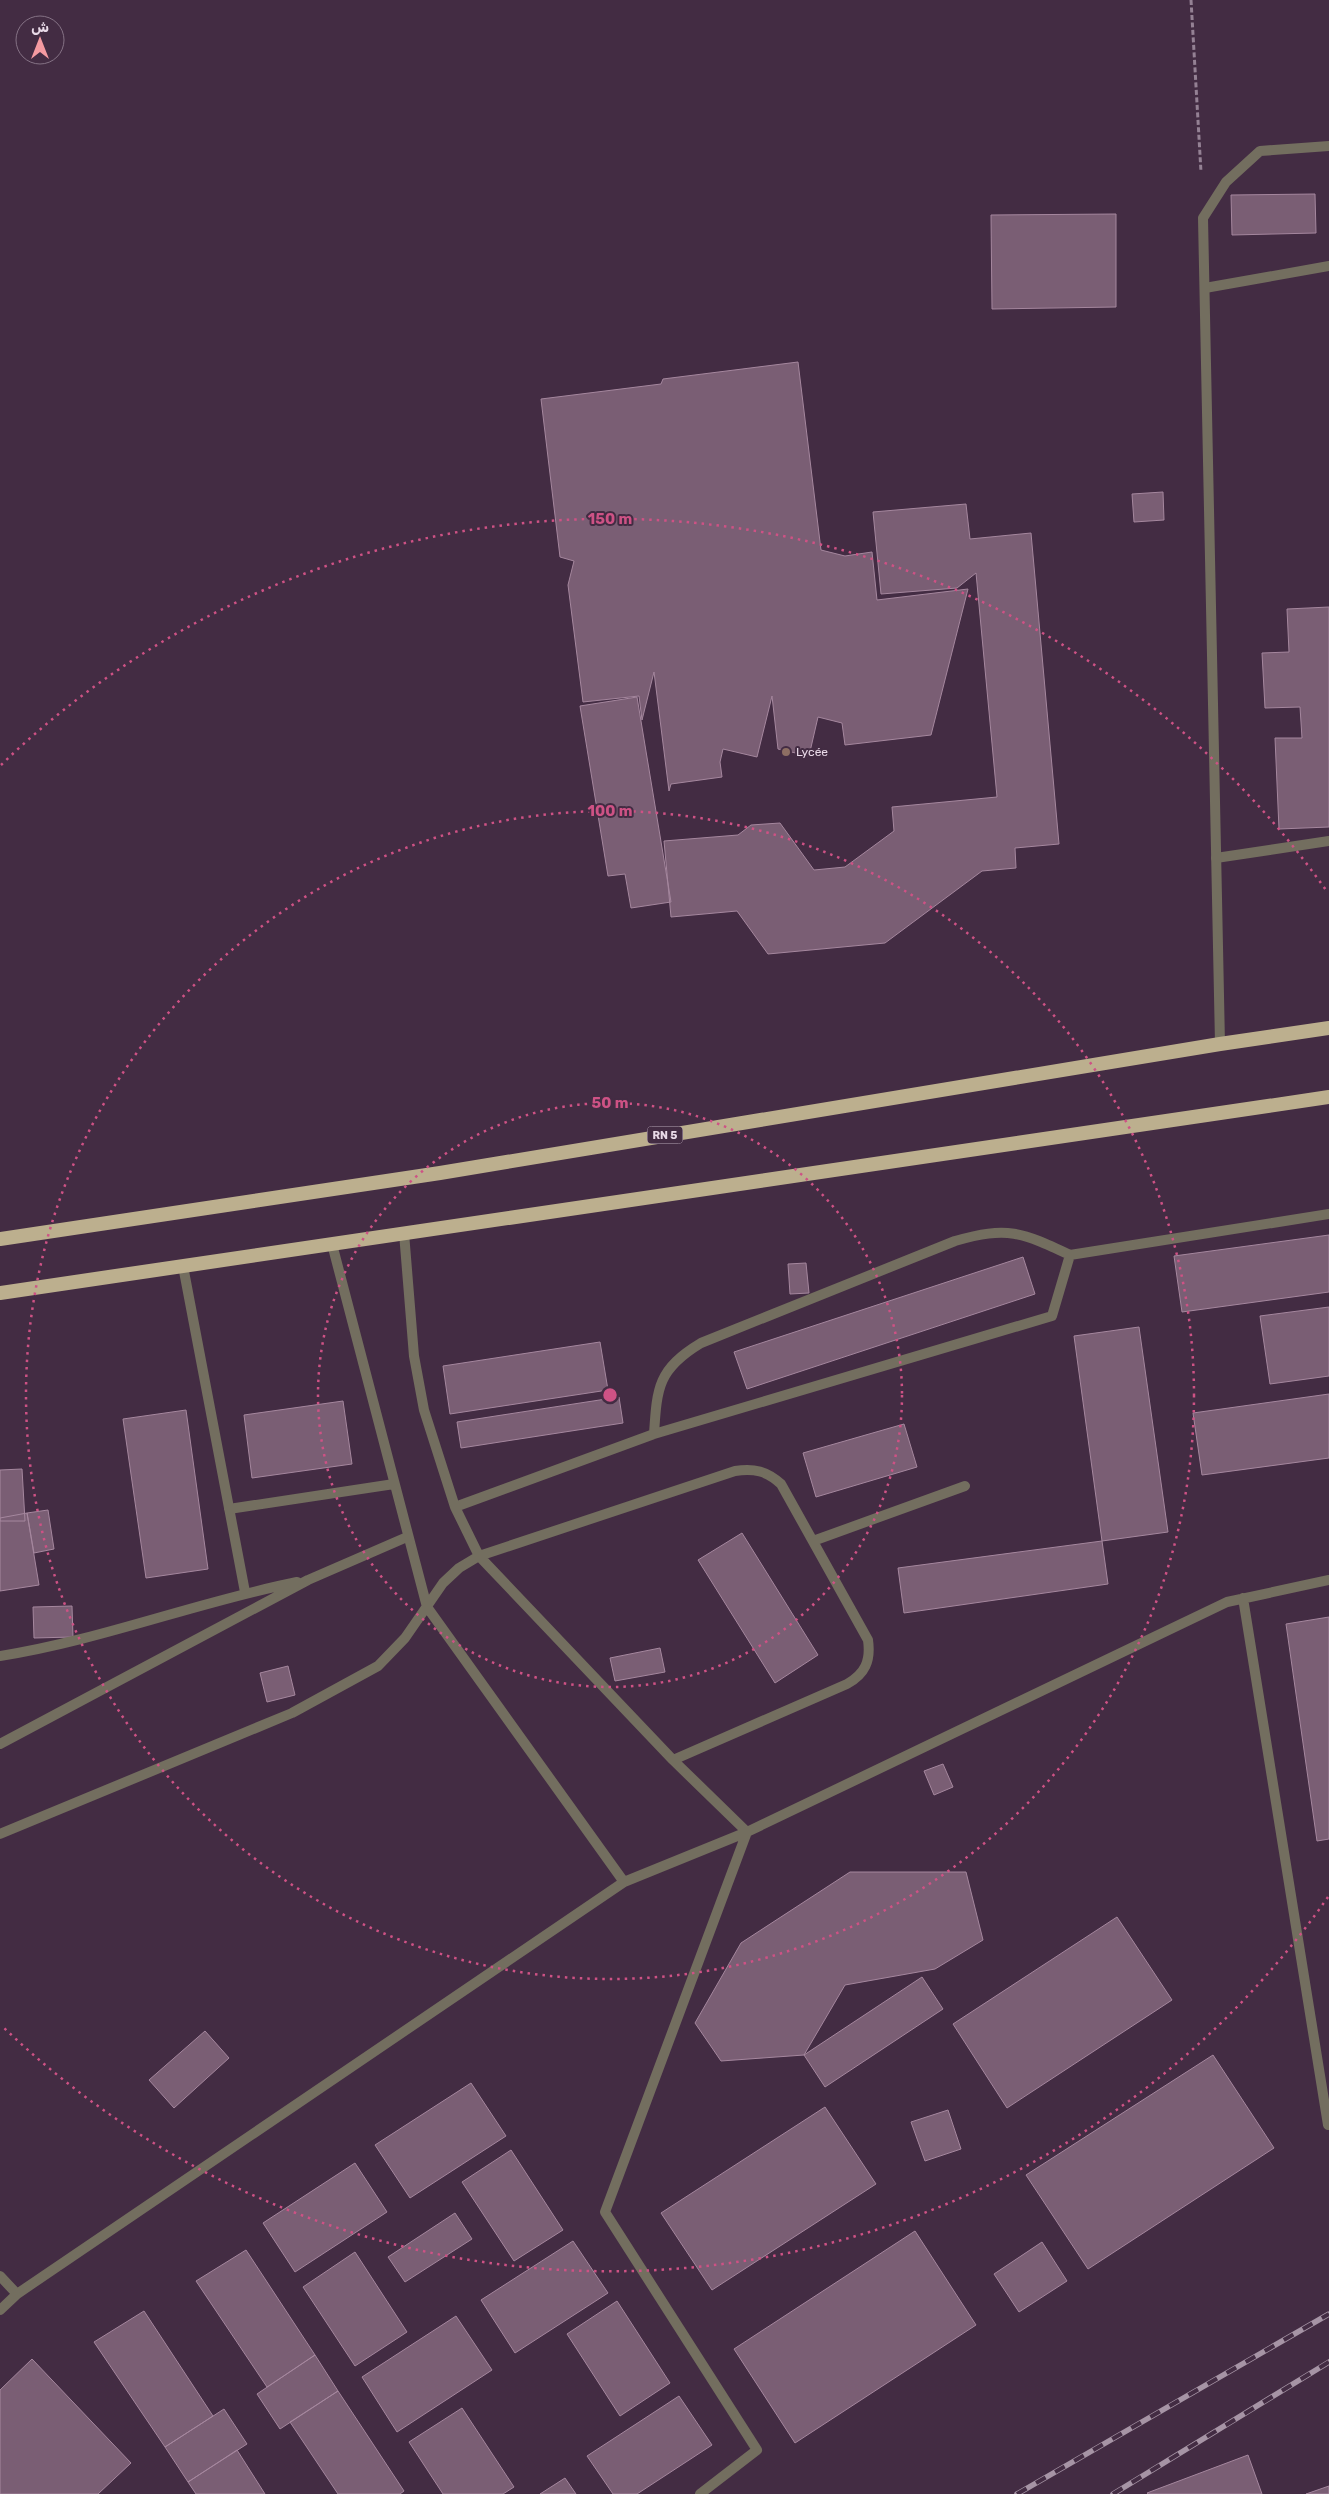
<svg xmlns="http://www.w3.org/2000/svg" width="1329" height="2494" font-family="Rubik,'Noto Naskh Arabic',sans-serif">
	<rect width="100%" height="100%" fill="#432c43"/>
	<path fill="#7a5e74" stroke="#a5879e" d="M1315 194 1316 233 1232 235 1231 195Z
		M1116 214V307L992 309 991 215Z
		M798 362 821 550 845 556 872 552 877 600 968 589 931 735 845 745 842 723 818 717 809 756 778 749 772 696 757 757 723 749 720 762 722 777 671 784 669 791 654 672 642 720 639 696 583 702 568 585 574 561 560 557 541 399 661 384 663 379Z
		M1163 492 1164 520 1134 522 1132 494Z
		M966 504 970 539 1031 533 1059 844 1015 848 1016 868 982 871 885 943 768 954 737 911 671 917 664 841 738 835 751 825 780 823 814 870 845 867 894 831 892 807 997 797 976 573 957 588 881 594 873 512Z
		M1329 607V827L1279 829 1275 738H1302L1300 707 1265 708 1262 653 1289 652 1287 609Z
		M637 697 671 902 631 908 625 874 608 876 580 706Z
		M1329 1235V1292L1182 1312 1174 1256Z
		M1023 1257 1035 1294 747 1389 734 1352Z
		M806 1263 809 1293 790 1294 788 1264Z
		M1329 1307V1376L1270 1384 1260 1316Z
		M1139 1327 1168 1532 1102 1541 1074 1336Z
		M600 1342 608 1390 450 1414 443 1366Z
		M1329 1394V1458L1202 1475 1193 1413Z
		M619 1397 623 1423 461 1448 457 1422Z
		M343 1401 352 1464 252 1478 244 1415Z
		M186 1410 208 1569 146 1578 123 1419Z
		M904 1424 917 1467 816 1497 803 1453Z
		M22 1469 25 1521H0V1470Z
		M48 1510 54 1549 34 1553 27 1513Z
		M27 1513 39 1585 0 1591V1518Z
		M742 1533 818 1655 775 1683 698 1560Z
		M1102 1541 1108 1584 904 1613 898 1568Z
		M72 1606 73 1637 34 1638 33 1607Z
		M1329 1617V1839L1317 1841 1286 1624Z
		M660 1648 665 1672 615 1681 610 1658Z
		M288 1666 295 1695 267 1702 260 1673Z
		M943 1764 953 1787 934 1795 924 1771Z
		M850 1872H966L983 1940 935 1969 845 1985 804 2055 721 2061 695 2023 741 1943Z
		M1117 1917 1172 2000 1007 2108 953 2024Z
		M922 1977 943 2009 825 2087 804 2055Z
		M205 2031 229 2058 174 2108 149 2080Z
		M1213 2055 1274 2148 1088 2269 1026 2175Z
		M471 2083 506 2136 410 2198 375 2145Z
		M825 2107 876 2184 712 2290 661 2213Z
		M948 2110 961 2149 925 2161 911 2122Z
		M511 2150 563 2230 514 2261 462 2182Z
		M355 2163 387 2212 295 2272 263 2223Z
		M455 2213 472 2239 405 2282 388 2257Z
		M915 2231 976 2325 795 2443 734 2349Z
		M573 2241 608 2293 515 2353 481 2300Z
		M1042 2242 1067 2281 1019 2312 994 2274Z
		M246 2250 315 2355 267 2387 196 2281Z
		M355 2252 407 2332 355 2366 303 2287Z
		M617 2301 670 2383 620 2416 567 2334Z
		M144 2311 213 2416 165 2447 94 2342Z
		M456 2316 492 2370 397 2432 362 2377Z
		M315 2355 338 2391 280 2429 257 2394Z
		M32 2359 131 2463 98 2494H0V2390Z
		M338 2391 404 2491 400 2494H338L290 2422Z
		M679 2396 712 2445 637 2494H613L587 2456Z
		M462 2408 514 2487 503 2494H443L409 2442Z
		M224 2409 247 2444 188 2482 165 2447Z
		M237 2450 265 2494H196L188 2482Z
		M1248 2455 1262 2494H1148L1147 2493Z
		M565 2478 576 2494H540Z
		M1329 2486V2494H1306Z"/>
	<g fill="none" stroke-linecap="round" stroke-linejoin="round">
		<path stroke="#948194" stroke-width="3" stroke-dasharray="5 2.5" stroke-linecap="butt" d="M1191 0 1201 172"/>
		<path stroke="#736e5f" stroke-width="10" d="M404 1233 414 1356 424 1410 455 1507 479 1556 673 1760 747 1832 1227 1602 1329 1580
			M183 1266 245 1592
			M654 1434C657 1387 658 1369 701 1343L955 1241C1008 1226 1021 1232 1070 1255
			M455 1507 654 1434 1052 1316 1070 1255 1329 1214
			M229 1509 394 1484
			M813 1541 965 1486
			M1243 1598 1328 2125
			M0 1656C101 1640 197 1602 297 1582
			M0 1744 308 1580 407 1537
			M0 1834 292 1713 378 1666 405 1638 443 1583 459 1568 479 1556 735 1471C754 1468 767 1471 781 1484L868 1640C871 1661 865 1674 847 1684L673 1760
			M624 1882 747 1832 605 2212 757 2450 700 2494
			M0 2276 17 2294
			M0 2310 17 2294 624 1882 427 1607 332 1244"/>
		<path stroke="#736e5f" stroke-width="10" d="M1205 288 1329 266
			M1216 858 1329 841"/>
		<path stroke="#736e5f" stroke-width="10" d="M1220 1044 1203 218 1226 182 1260 151 1329 146"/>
		<path stroke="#bcaf8e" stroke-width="14" d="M0 1239 440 1173 1220 1044 1329 1028
			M0 1293 1329 1097"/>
		<g stroke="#a694a5" stroke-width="5.5">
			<path id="rail" d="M1017 2494 1329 2314
				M1113 2494 1329 2362"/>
		</g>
		<use href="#rail" stroke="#432c43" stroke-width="4" stroke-dasharray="11" stroke-linecap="butt"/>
	</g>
	<g fill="none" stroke="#ce5285" stroke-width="2.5" stroke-dasharray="2.5 5">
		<circle cx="610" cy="1395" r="292"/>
		<circle cx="610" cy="1395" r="584"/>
		<path d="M1328 1897A876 876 0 0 1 1 2025M1 765A876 876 0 0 1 1328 893"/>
	</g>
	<circle fill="#8d6e63" stroke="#432c43" stroke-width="2" cx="786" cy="752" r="5"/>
	<g text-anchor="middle" stroke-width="4" stroke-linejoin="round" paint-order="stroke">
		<rect fill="#432c43" stroke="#b7a6b6" stroke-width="1" x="647.5" y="1126.5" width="35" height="17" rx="4"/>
		<g font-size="11" font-weight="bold" fill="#e9dae8">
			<text x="665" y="1139">RN 5</text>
		</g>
		<g font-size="12" fill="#e9dae8" stroke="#432c43" text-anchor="start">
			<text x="796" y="756">Lycée</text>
		</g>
	</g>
	<circle cx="610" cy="1395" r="8" fill="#ce5285" stroke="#432c43" stroke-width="2.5"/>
	<g font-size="15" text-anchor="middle" font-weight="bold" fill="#ce5285" stroke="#432c43" stroke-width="4" stroke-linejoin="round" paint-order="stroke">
		<text x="610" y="524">150 m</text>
		<text x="610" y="816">100 m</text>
		<text x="610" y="1108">50 m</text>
	</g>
	<g transform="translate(40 40)"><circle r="24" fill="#432c43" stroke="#857285"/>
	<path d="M0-4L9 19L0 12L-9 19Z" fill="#f49aa1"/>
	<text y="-8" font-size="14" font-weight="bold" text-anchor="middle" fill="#e9dae8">ش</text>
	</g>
</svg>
